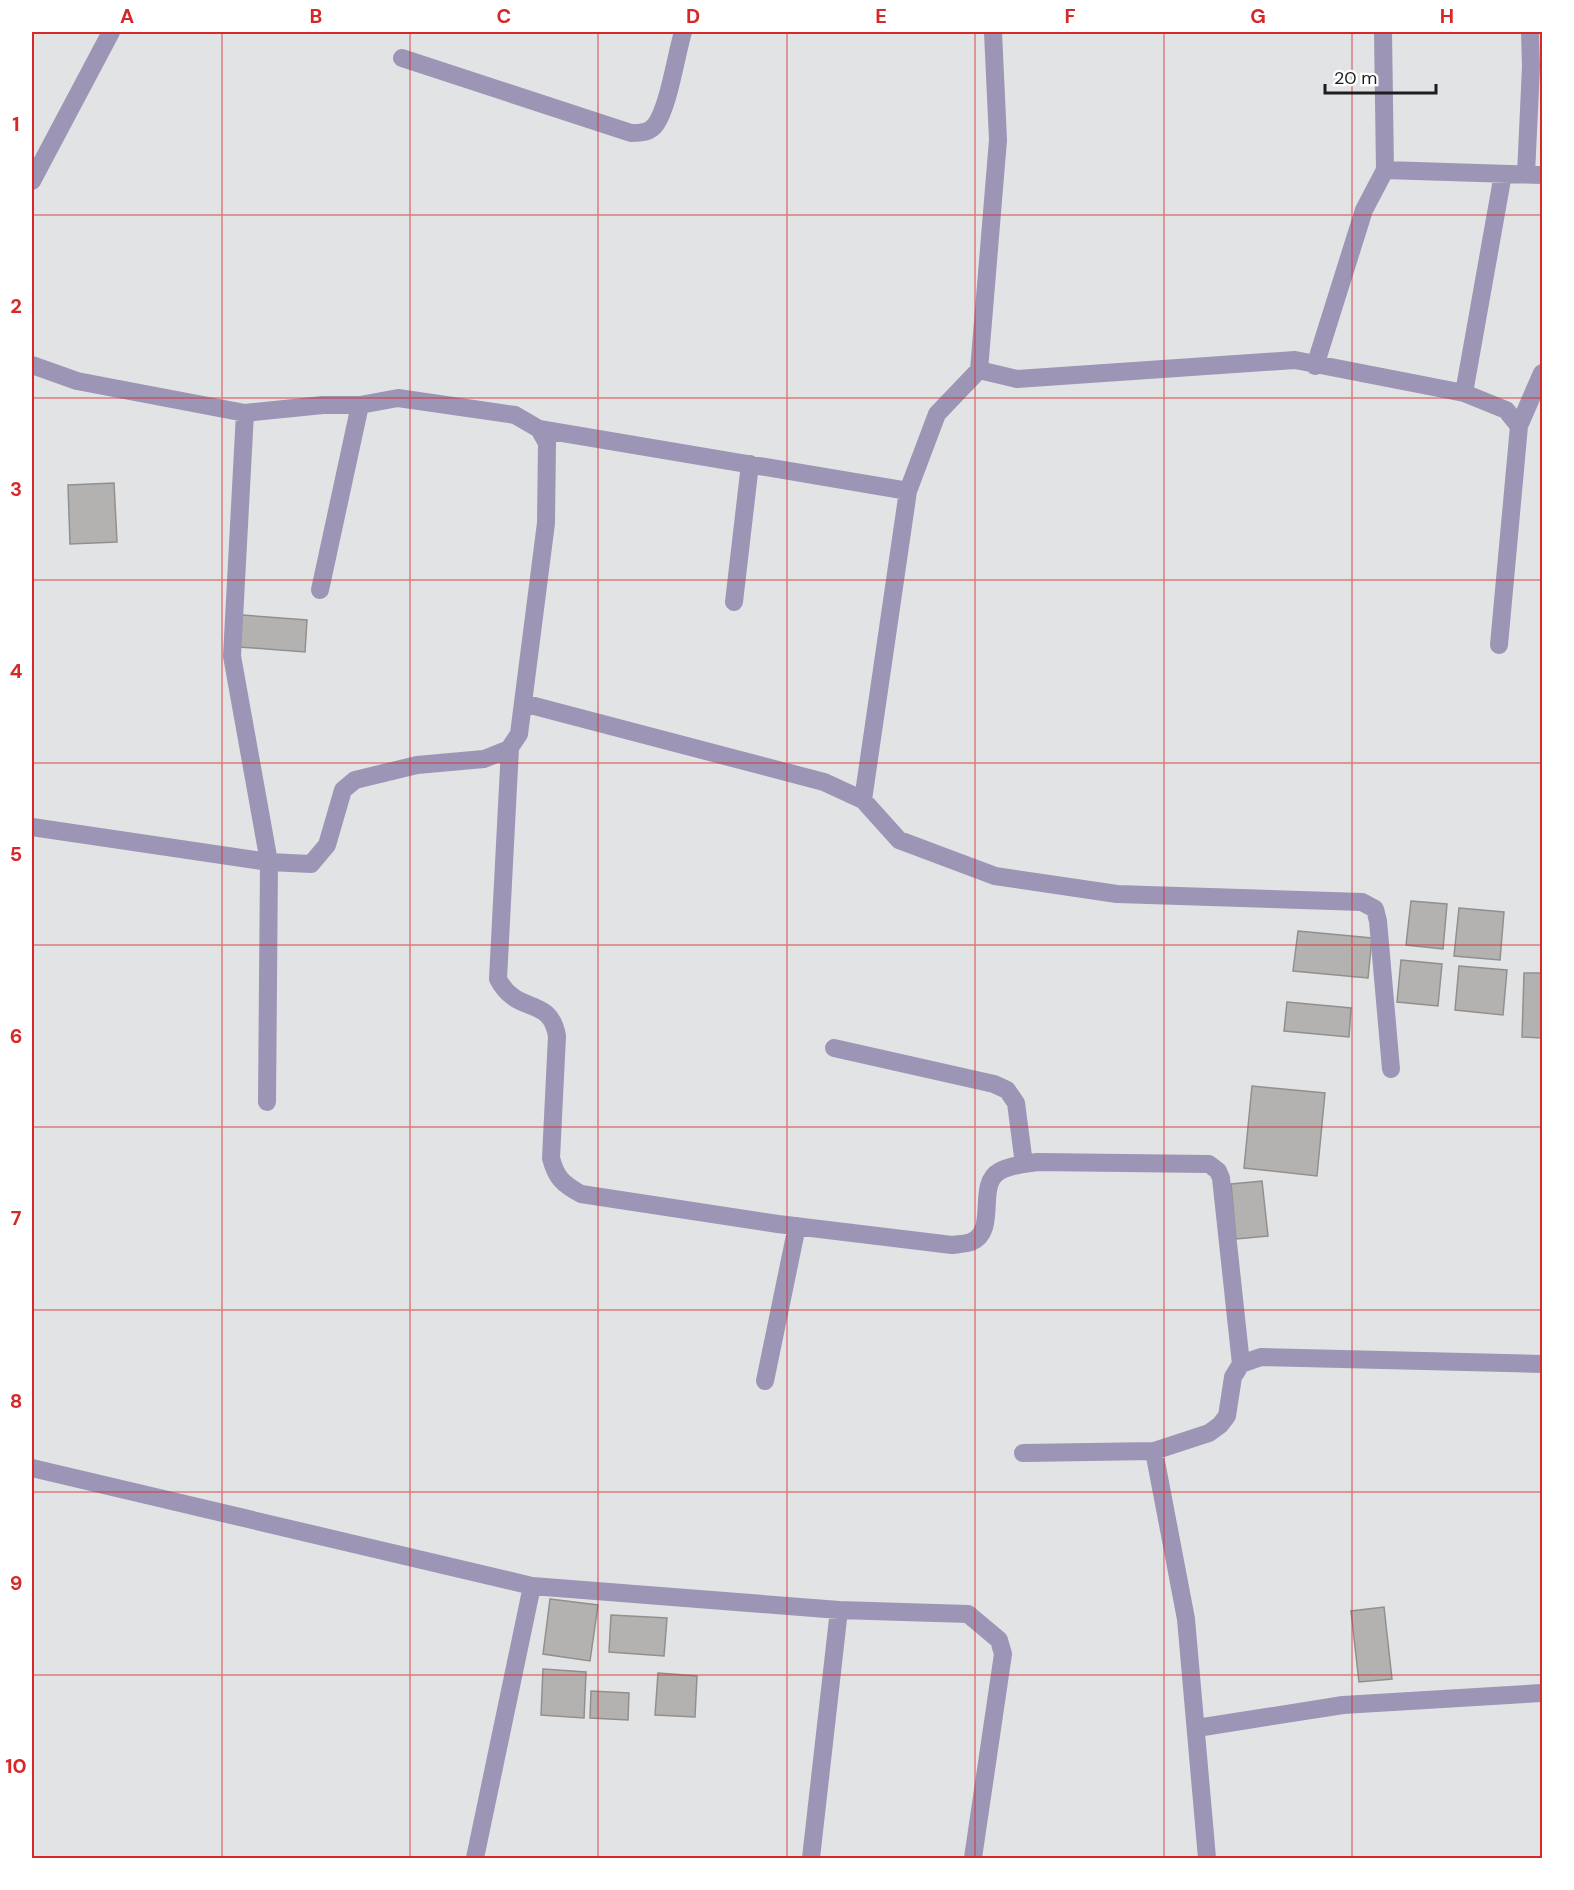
<svg xmlns="http://www.w3.org/2000/svg" width="1574" height="1890" font-family="'DM Sans',sans-serif">
	<rect width="100%" height="100%" fill="#e2e3e5"/>
	<path fill="#b4b2b0" stroke="#92908e" stroke-width="1.5" d="M114 483 117 542 70 544 68 485Z
		M242 615 307 620 305 652 240 647Z
		M1411 901 1447 904 1443 949 1406 945Z
		M1459 908 1504 912 1500 960 1454 956Z
		M1298 931 1372 938 1368 978 1293 971Z
		M1401 960 1442 964 1438 1006 1397 1002Z
		M1459 966 1507 970 1503 1015 1455 1010Z
		M1524 973H1542V1038L1522 1037Z
		M1287 1002 1351 1008 1349 1037 1284 1031Z
		M1252 1086 1325 1093 1317 1176 1244 1168Z
		M1262 1181 1268 1236 1236 1239 1231 1184Z
		M550 1599 598 1605 590 1661 543 1654Z
		M1384 1607 1392 1679 1359 1682 1351 1611Z
		M611 1615 667 1618 664 1656 609 1652Z
		M543 1669 586 1672 584 1718 541 1715Z
		M658 1673 697 1676 695 1717 655 1715Z
		M591 1691 629 1693 628 1720 590 1718Z"/>
	<g fill="none" stroke-linecap="round" stroke-linejoin="round">
		<path stroke="#9c95b5" stroke-width="18" d="M402 58 631 133C640 133 650 133 656 124 669 105 676 55 683 32
			M1385 170 1542 175
			M1526 174 1531 67 1530 32
			M32 181 111 32
			M32 365 77 381 245 413 323 405H360L398 398 515 415 539 429 547 443 546 523 519 734 509 749 484 759 417 765 355 780 343 790 327 845 311 864 269 862 32 827
			M1315 366 1364 210 1385 170 1383 32
			M979 370 1017 379 1295 360 1464 393 1506 410 1519 426 1499 645
			M1464 393 1503 174
			M245 413 232 656 269 862 267 1102
			M1519 426 1542 373
			M539 429 908 491
			M320 590 360 405
			M734 602 750 464
			M523 703 824 782 863 800 899 840 995 876 1117 894 1362 902 1375 909 1378 921 1391 1069
			M510 748 498 979C517 1016 550 995 557 1036L551 1158C556 1178 563 1184 581 1194L778 1224 952 1245C958 1244 965 1244 971 1242 999 1231 975 1184 1000 1171 1011 1165 1025 1164 1037 1162L1209 1164 1218 1171 1221 1178 1241 1364
			M863 800 908 491 937 414 979 370 998 140 993 32
			M834 1048 994 1084 1007 1090 1016 1103 1024 1164
			M765 1381 797 1226
			M1154 1451 1186 1619 1207 1858
			M1023 1453 1154 1451 1209 1433 1220 1425 1227 1416 1233 1377 1241 1364 1261 1357 1542 1364
			M32 1468 532 1586 839 1610 968 1614 999 1640 1003 1654 973 1858
			M1197 1728 1343 1705 1542 1693
			M475 1858 532 1586
			M811 1858 839 1610"/>
	</g>
	<path fill="none" stroke="#d62828" stroke-width="1.5" stroke-opacity="0.55" d="M222 32V1858M410 32V1858M598 32V1858M787 32V1858M975 32V1858M1164 32V1858M1352 32V1858M32 215H1542M32 398H1542M32 580H1542M32 763H1542M32 945H1542M32 1127H1542M32 1310H1542M32 1492H1542M32 1675H1542"/>
	<rect width="1574" height="1890" fill="none" stroke="#ffffff" stroke-width="66"/>
	<path d="M1325 84v9h111v-9" fill="none" stroke="#1d1d1e" stroke-width="3"/>
	<text x="1334" y="84" font-size="18" fill="#1d1d1e" stroke="#ffffff" stroke-width="4.5" paint-order="stroke">20 m</text>
	<rect x="33" y="33" width="1508" height="1824" fill="none" stroke="#d62828" stroke-width="2"/>
	<g font-size="20" text-anchor="middle" font-weight="bold" fill="#d62828">
		<text x="127" y="23">A</text>
		<text x="316" y="23">B</text>
		<text x="504" y="23">C</text>
		<text x="693" y="23">D</text>
		<text x="881" y="23">E</text>
		<text x="1070" y="23">F</text>
		<text x="1258" y="23">G</text>
		<text x="1447" y="23">H</text>
		<text x="16" y="131">1</text>
		<text x="16" y="313">2</text>
		<text x="16" y="496">3</text>
		<text x="16" y="678">4</text>
		<text x="16" y="861">5</text>
		<text x="16" y="1043">6</text>
		<text x="16" y="1225">7</text>
		<text x="16" y="1408">8</text>
		<text x="16" y="1590">9</text>
		<text x="16" y="1773">10</text>
	</g>
</svg>
